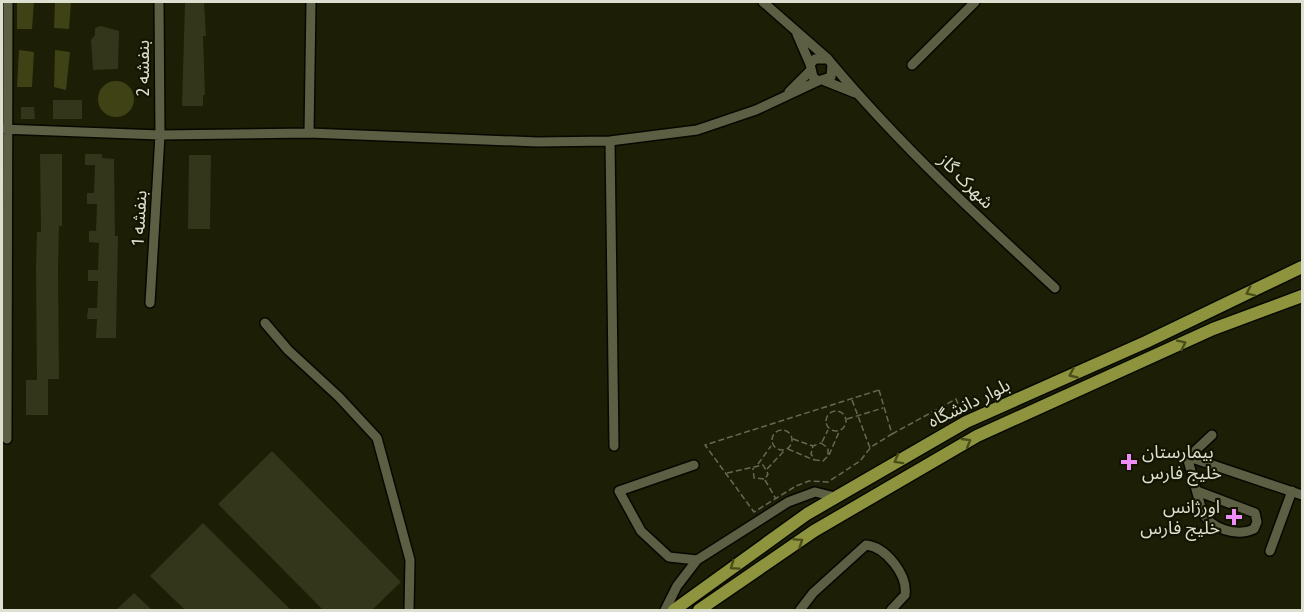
<svg xmlns="http://www.w3.org/2000/svg" width="1304" height="612" font-family="'Fira Sans Condensed','Noto Sans Arabic',sans-serif">
	<rect width="100%" height="100%" fill="#1c1e05"/>
	<path fill="#3f4214" d="M17 2H34L32 29H17Z
		M55 2H71L69 29 54 28Z
		M19 50 34 52 32 87H17Z
		M55 50 70 52 66 90 54 87Z
		M98 99a18 18 0 1 1 36 0a18 18 0 1 1-36 0Z"/>
	<path fill="#33361b" d="M185 2H204L206 36H203L205 95H203V106H182Z
		M101 26 119 31 118 69 93 70 91 40 95 35V28Z
		M53 100H82V119H53Z
		M21 107H34L35 119H21Z
		M40 154H62V226H59L58 267 59 379H48V415H26V380H37L36 268 37 232H41Z
		M85 154H102V158L114 159 115 236H118L116 338H96L97 319H87L88 308H97L98 281H88V270H98L99 243 89 242V231H96L97 204H87V193H94L95 165H85Z
		M189 155H211L210 229H188Z
		M272 451 401 582 372 610H323L218 504Z
		M203 523 291 610H185L150 576Z
		M134 593 152 610H116Z"/>
	<g fill="none" stroke-linecap="round" stroke-linejoin="round">
		<g stroke="#070800" stroke-width="12">
			<path id="minor" d="M763 2 828 59
				M797 34 810 64 813 77 818 81 831 77 832 64 828 59H815L810 64
				M832 64C900 145 978 217 1055 288
				M912 65 975 2
				M825 81 855 93
				M789 92 810 71
				M2 129 160 135 309 133 537 142 610 141 697 130 756 110 818 81
				M309 133 311 2
				M610 141 614 446
				M150 303 160 135 159 2
				M265 323 288 350 339 397 377 438 410 560 409 610
				M7 439 8 2
				M1194 457 1196 450 1212 435
				M694 465 619 491 641 531 669 557 697 560
				M1197 491 1255 513 1257 522 1254 529C1237 537 1210 529 1202 511L1188 460 1189 457 1302 495
				M1270 551 1292 491
				M665 610 677 586 697 560 788 502 815 492 835 497
				M800 610 813 593 866 545C886 547 908 575 905 595L891 610"/>
		</g>
		<g stroke="#070800" stroke-width="15">
			<path id="major" d="M674 610 807 514 966 422 1146 342 1302 267
				M699 610 814 531 977 436 1213 329 1302 296"/>
		</g>
		<path stroke="#676954" stroke-width="1.5" stroke-dasharray="6 3" stroke-linecap="butt" d="M879 390 892 434 871 447 860 461 828 482 809 481 796 486 754 512 705 445Z
			M852 400 870 448
			M826 421a10 10 0 1 1 20 0a10 10 0 1 1-20 0Z
			M847 419 883 408
			M772 440a10 10 0 1 1 20 0a10 10 0 1 1-20 0Z
			M892 434 956 399 962 413
			M793 439 813 446
			M822 442 828 430
			M821 443 828 448V456L823 461 815 460 811 454 813 446Z
			M788 449 814 460
			M829 455 839 432
			M758 464 771 446
			M767 469 784 451
			M727 473 763 465 768 474 765 479 754 478 753 468
			M765 480 776 499"/>
		<use href="#minor" stroke="#5c5f43" stroke-width="9"/>
		<use href="#major" stroke="#8e943d" stroke-width="12"/>
	</g>
	<defs><path id="oneway-chevron" d="M-2-3.5L2.5 0L-2 3.5" fill="none" stroke-width="1.6" stroke-linecap="round" stroke-linejoin="round" transform="scale(1.5)"/></defs>
	<g stroke="#4a4e1b">
		<use href="#oneway-chevron" transform="translate(1250 292) rotate(154)"/>
		<use href="#oneway-chevron" transform="translate(1182 344) rotate(-26)"/>
		<use href="#oneway-chevron" transform="translate(1073 374) rotate(156)"/>
		<use href="#oneway-chevron" transform="translate(967 442) rotate(-30)"/>
		<use href="#oneway-chevron" transform="translate(898 460) rotate(151)"/>
		<use href="#oneway-chevron" transform="translate(799 542) rotate(-34)"/>
		<use href="#oneway-chevron" transform="translate(734 566) rotate(145)"/>
	</g>
	<g fill="#ee8cf8" stroke="#131500" stroke-width="2">
		<path d="M1126 453h6v6h6v6h-6v6h-6v-6h-6v-6h6z"/>
		<path d="M1231 508h6v6h6v6h-6v6h-6v-6h-6v-6h6z"/>
	</g>
	<g text-anchor="middle" stroke-width="4.5" stroke-linejoin="round" paint-order="stroke">
		<g font-size="18" fill="#dde0d0" stroke="#131500">
			<text transform="translate(143 68) rotate(-90)" y="6">بنفشه 2</text>
			<text transform="translate(966 181) rotate(45)" y="6">شهرک گاز</text>
			<text transform="translate(139 218) rotate(-87)" y="6">بنفشه 1</text>
			<text transform="translate(969 403) rotate(-26)" y="6">بلوار دانشگاه</text>
		</g>
		<g font-size="18" fill="#dde0d0" stroke="#131500" text-anchor="start">
			<text x="1142" y="458">بیمارستان<tspan x="1142" dy="21">خلیج فارس</tspan></text>
			<text x="1220" y="513" text-anchor="end">اورژانس<tspan x="1220" dy="21">خلیج فارس</tspan></text>
		</g>
	</g>
	<rect width="1304" height="612" fill="none" stroke="#dde0d0" stroke-width="6"/>
</svg>
